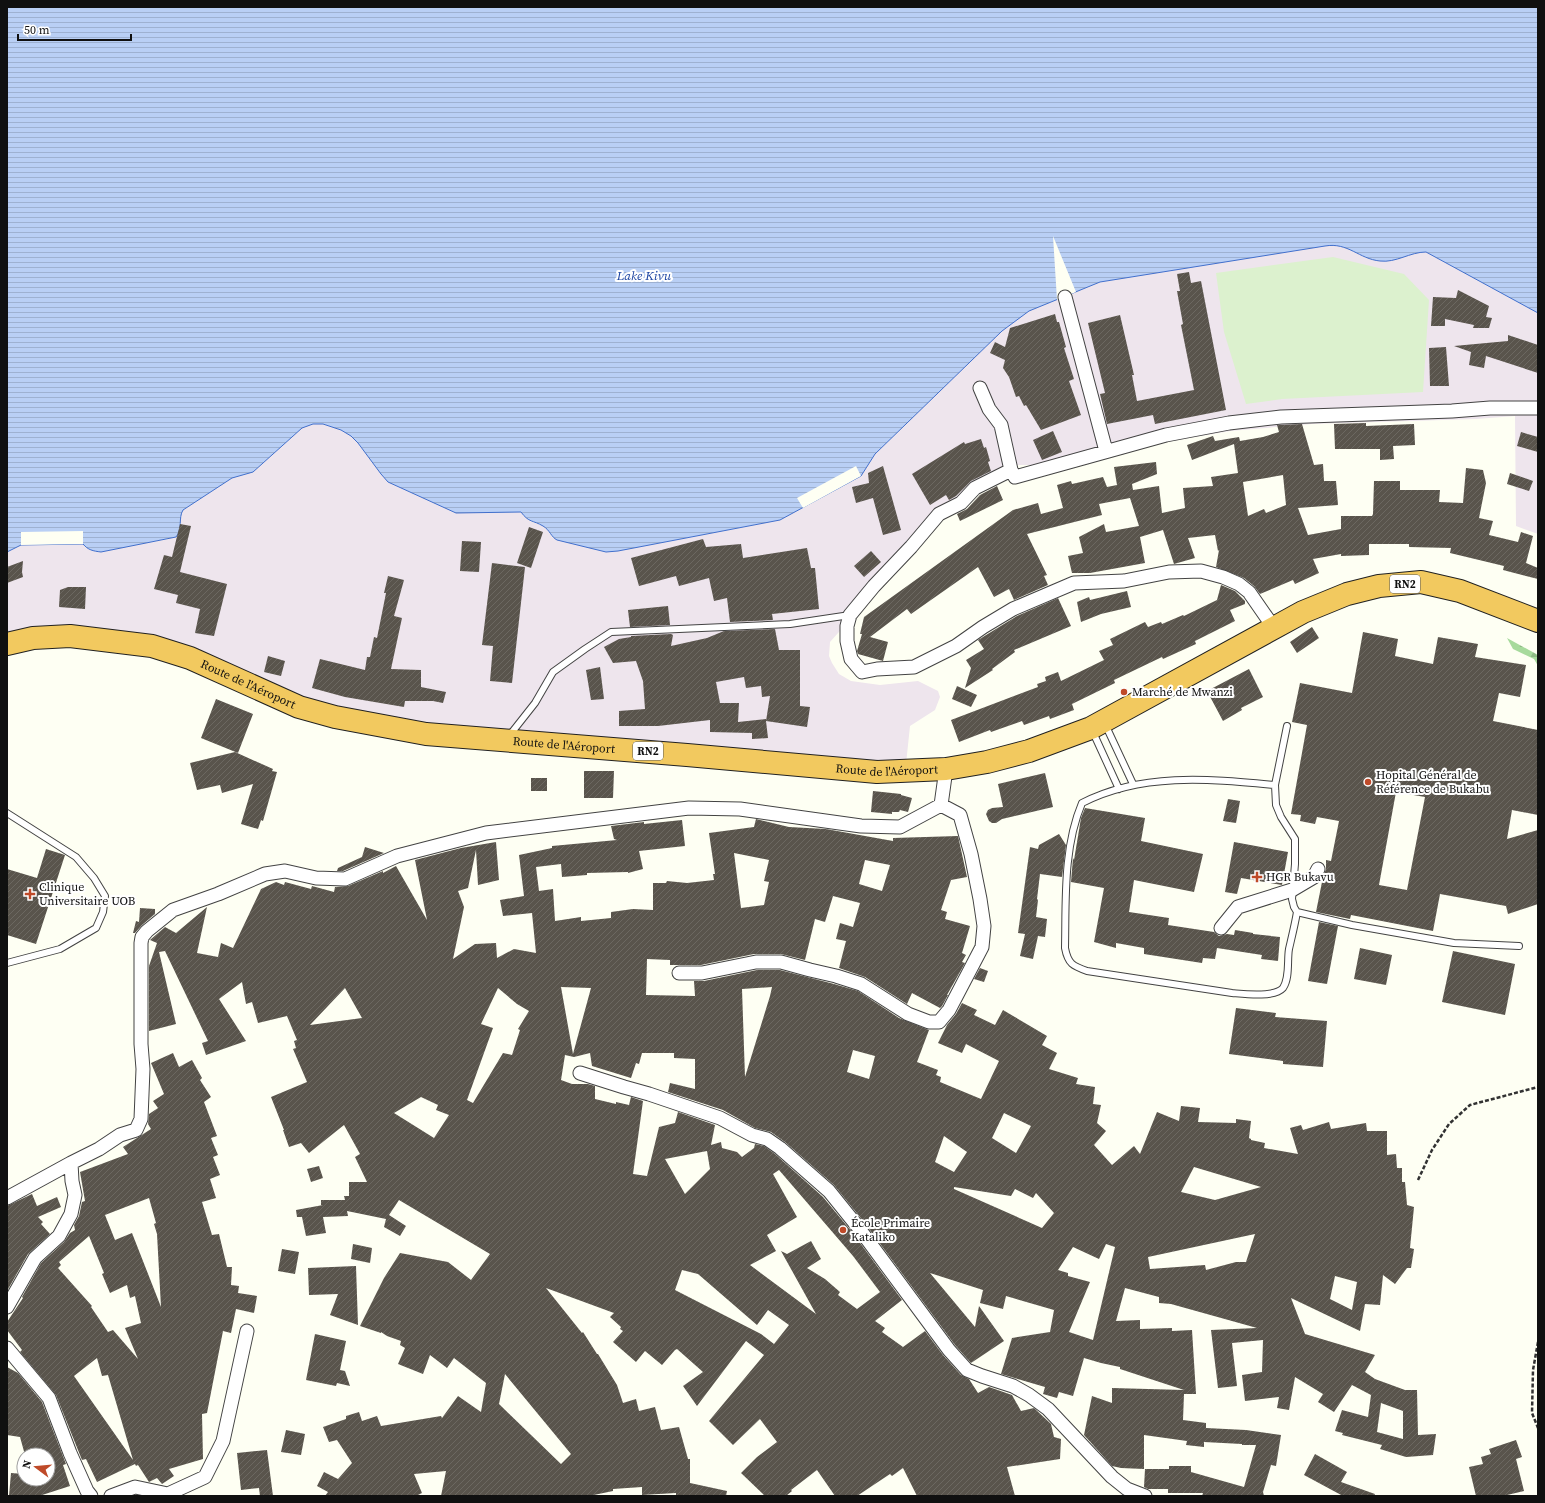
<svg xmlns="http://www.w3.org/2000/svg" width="1545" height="1503" font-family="'Source Serif 4',serif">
	<defs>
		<pattern id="forest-firs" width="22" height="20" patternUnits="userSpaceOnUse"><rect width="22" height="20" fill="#a7da9c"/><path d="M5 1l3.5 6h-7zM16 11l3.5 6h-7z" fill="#8fba85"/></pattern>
		<pattern id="water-rules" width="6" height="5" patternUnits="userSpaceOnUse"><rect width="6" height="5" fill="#b9cff5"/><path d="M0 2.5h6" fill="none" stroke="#9eb1d1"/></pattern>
		<pattern id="building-hatch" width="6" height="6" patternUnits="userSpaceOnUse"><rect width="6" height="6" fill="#59544c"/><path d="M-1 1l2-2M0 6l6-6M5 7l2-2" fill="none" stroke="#6c6861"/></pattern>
	</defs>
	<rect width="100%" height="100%" fill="#fefff3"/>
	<path fill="#eee5ed" d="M1334 244 1389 261 1419 252H1426L1538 313V534L1516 526 1515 416 1476 419 1312 424 1230 431 1035 465H1016L958 499 830 642 829 656 832 663 839 674 851 681 880 685 918 681 938 691 940 697 935 710 910 726 904 783 522 751 328 727 232 686 159 657 107 649 47 647 7 654V552L21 545 83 544 86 548 146 543 169 539 181 527V514L183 510 232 478 253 472 302 428 313 424H323L341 430 351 436 358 443 381 474 388 481 456 513 521 512 530 521 544 526 550 532 552 537 606 552 618 551 780 520 861 476 875 454 1002 331 1029 311 1100 282Z"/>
	<path fill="url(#forest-firs)" d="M1507 638 1538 655V666L1534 659 1513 649Z"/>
	<path fill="#dcf1ce" d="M1333 257 1404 274 1429 300 1423 392 1282 399 1246 404 1224 332 1216 273Z"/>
	<path fill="url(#water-rules)" stroke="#416fcc" d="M7 7H1538V313L1426 252C1410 252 1396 263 1380 261 1359 259 1348 242 1325 246L1100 282 1029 311 1002 331 875 454 861 476 780 520 618 551 606 552 557 540C551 537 550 530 543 526 533 520 529 523 521 512L456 513 388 482 381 474 358 443 351 436 341 430 323 424H313L302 428 253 472 232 478 183 510C178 518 183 529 176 537L101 552C93 551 88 550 83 544L21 545 7 552Z"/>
	<path fill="#fefff3" d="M1053 236 1076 292 1057 300Z
		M856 466 861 476 803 508 797 498Z
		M83 531V544L21 545V532Z"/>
	<path fill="url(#building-hatch)" fill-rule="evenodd" d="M1189 272 1191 283 1201 281 1226 410 1155 424 1153 415 1107 424 1100 394 1105 393 1088 323 1120 315 1134 375H1132L1137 401 1194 390 1181 325 1183 324 1177 291H1180L1177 274Z
		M1458 290 1489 306 1486 317 1492 318 1489 328H1473L1474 325 1445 319V326H1431L1433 297 1456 298Z
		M1055 314 1057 322H1059L1066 347 1064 348 1074 379 1069 381 1081 415 1041 430 1026 405 1024 406 1019 396 1016 397 1009 377 1003 368 1005 360 990 353 995 342 1005 347 1010 328Z
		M1508 335 1538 345V373L1486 356 1484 368 1469 365 1471 352 1454 346 1508 341Z
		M1446 347 1449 386H1430L1429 348Z
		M1366 423V426L1414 424 1415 445 1393 446 1394 459 1380 460V449H1335L1334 424Z
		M1302 424 1314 465 1323 464 1324 481H1336L1338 505 1298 508 1308 535 1341 529V516H1372L1373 514 1374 481H1400V490H1440L1439 502 1463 503 1466 468 1483 470 1486 483 1479 518 1493 521 1489 535 1518 542 1521 532 1533 536 1526 563 1538 568V579L1503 570 1504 566 1450 553 1451 548 1409 547V544H1369V555L1341 556V554L1313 559 1319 573 1295 584 1293 580 1260 594 1254 586 1244 578 1216 567 1219 550 1218 551 1215 535 1188 538 1195 558 1174 564 1163 530 1140 537 1145 563 1090 573H1072L1068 556 1083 553 1079 537 1104 524 1106 532 1139 526 1130 498 1099 504 1102 515 1027 534 1047 575 1044 576 1048 585 1014 600 1009 589 994 597 978 567 911 614 907 609 870 637 888 642 883 661 858 654 857 651 862 634H860L864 617 1013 510 1038 503 1041 514 1063 508 1057 485 1071 481 1072 484 1103 477 1107 487 1117 485 1114 467 1156 462 1157 474 1132 484 1133 490 1159 486 1162 513 1185 508 1183 488 1213 486 1211 477 1238 473 1234 444 1192 460 1187 445 1213 436 1215 441 1239 437 1240 441 1263 437 1279 432 1277 425ZM1283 475 1286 505 1266 513 1264 509 1248 516 1243 482Z
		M1053 431 1062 452 1042 460 1033 440Z
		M1521 432 1538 437V452L1517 446Z
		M981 439 984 448 986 447 990 461 988 462 991 471 971 481 956 496 949 500 946 495 930 505 912 474 964 442 965 444Z
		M883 466 901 530 883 535 873 498 856 503 852 487 869 483 868 473Z
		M1510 473 1533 481 1529 491 1507 484Z
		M997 486 1003 500 960 521 957 514 967 509 980 495Z
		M180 524 191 526 180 572 227 584 214 636 195 633 200 609 176 603 178 595 154 589 164 555 172 557Z
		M529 527 543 532 531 568 517 563Z
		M703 539 706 547 741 544 743 558 807 548 811 568H815L819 609 772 614 773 620 730 622 727 598 714 601 709 578 679 586 676 576 639 586 631 558Z
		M462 541 481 542 479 572 460 571Z
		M871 551 881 562 864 577 854 566Z
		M23 561 22 572 23 577 7 583V567Z
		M492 563 525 567 512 683 490 681 493 646 482 645Z
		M388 576 404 580 394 616 402 618 391 669 421 670V687L446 692 443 703 433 701H405L404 707 345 697 312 688 320 659 365 670 367 657H370L374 637 377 638 386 593H384Z
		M1221 585 1235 591 1245 601V604L1230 610 1235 621 1195 641 1196 644 1163 659 1162 657 1114 680 1115 683 1072 704 1074 710 1050 719 1049 716 1024 725 1022 721 991 732 990 730 959 742 951 720 1038 687 1037 684 1046 681 1045 677 1058 672 1061 681 1104 660 1099 651 1113 645 1110 639 1145 622 1148 627 1161 622 1162 624 1183 615 1184 616 1217 600Z
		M68 587H86L85 609 59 607 60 590Z
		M1127 591 1131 607 1101 614 1081 622 1077 602 1089 597 1090 600Z
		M1058 598 1071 626 1014 650 1015 652 992 669 993 670 965 688 971 668 966 660 984 649 978 640 1017 616Z
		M668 606 670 625 630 627 628 610Z
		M1312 627 1319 638 1297 653 1290 642Z
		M775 629 779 650H800V706L810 707 807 727 766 721 768 738 752 739V733L710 732V720L658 726H619V711L645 709 643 681 636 661 613 663 604 647 619 639 631 637V636L671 634 673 635 671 646 707 638 724 631ZM744 677 746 688 761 686 762 697 770 696 766 721V719L738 722 739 703H720L716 682Z
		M1363 632 1398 639 1395 656 1433 664 1438 637 1478 644 1475 657 1526 665 1520 697 1499 693 1493 721 1538 730V815L1512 810 1507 839 1538 830V904L1508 914 1506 906 1440 894 1433 931 1351 915 1350 919 1316 912 1323 877 1326 869V860L1331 861 1339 821 1317 817 1315 824 1300 821 1301 815 1291 814 1307 725 1292 722 1300 683 1352 693ZM1396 792 1425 797 1407 890 1379 885Z
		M268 656 285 661 281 676 264 672Z
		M600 667 604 699 591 700 586 670Z
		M1249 669 1263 697 1241 708 1242 710 1223 721 1207 691Z
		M957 686 977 695 971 707 952 699Z
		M216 699 253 714 238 753 201 738Z
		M235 752 273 769 272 771 277 772 263 821 261 820 258 829 241 824 253 784 222 793 220 785 197 790 190 763Z
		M584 771H614L613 798H584Z
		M1045 773 1053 807 1002 819 996 823H992L989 821 986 814 988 810 992 808 1003 807 998 784Z
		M531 778H547V791H531Z
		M873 791 901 794V795L912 798 908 812 900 810 899 812H892V814L871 812Z
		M1228 799 1240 801 1236 823 1223 821Z
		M1085 808 1145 818 1141 841 1203 854 1194 892 1134 880 1129 912 1169 918 1168 925 1214 932 1219 936 1227 934 1234 935 1235 930 1253 933V934L1280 937 1278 961 1261 959 1262 955 1217 948 1215 959 1203 958 1202 963 1144 954V948L1116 943V948L1094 942 1104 888 1071 882 1073 858 1074 860 1081 818Z
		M756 819 789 827 826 829 893 841V838L958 836 967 877 951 880 941 910 947 912 945 919 970 926 962 953 966 955 962 962 965 963 947 995H948L942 1006 940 1008 912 993 907 1004 865 977 839 968 846 941 836 939 840 923 853 927 860 903 833 896 825 922 815 919 805 960 781 954H754L701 965H670V960L647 959 646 995 695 996 694 981H704L757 970H780L834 984 858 991 899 1018 929 1030 917 1062 938 1070 936 1075 941 1077 940 1082 981 1099 999 1061 966 1044 962 1053 938 1043 947 1025 956 1014 962 1003 977 1010 974 1015 995 1025 1003 1010 1047 1036 1042 1045 1057 1053 1049 1069 1078 1078 1076 1084 1095 1087 1093 1104 1101 1105 1097 1123 1106 1131 1094 1145 1112 1165 1134 1146 1140 1154 1157 1112 1179 1121 1181 1106 1200 1108 1198 1122 1236 1123V1119L1251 1121 1249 1138 1251 1139V1140L1265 1143 1264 1148 1298 1154 1290 1128 1301 1125 1303 1130 1329 1122 1331 1129 1366 1123 1367 1131H1387V1155L1396 1154 1397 1168H1402V1182H1405L1407 1205 1414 1207 1410 1248 1414 1249 1411 1268H1407L1395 1284 1383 1275 1380 1305 1365 1304 1360 1331 1291 1298 1305 1334 1375 1355 1365 1372 1375 1379 1405 1390H1417L1418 1435 1436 1434 1433 1455 1406 1457 1380 1449 1382 1445 1342 1435 1343 1433 1335 1431 1342 1410 1368 1417 1371 1395 1352 1385 1334 1412 1318 1402 1323 1394 1295 1377 1289 1410 1277 1408 1279 1397 1245 1401 1242 1375 1262 1372 1263 1340 1232 1343 1237 1386 1218 1388 1211 1330 1257 1328 1171 1304 1159 1303V1297L1125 1288 1116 1321 1140 1320V1329L1172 1328V1331L1192 1330 1196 1394H1184L1183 1420 1206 1423V1428L1246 1430 1281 1435 1276 1466 1271 1465 1263 1492 1264 1496H1202L1203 1493H1168V1489H1148L1144 1487 1145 1469H1169V1466H1191V1472L1244 1487 1256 1445H1242V1444L1204 1442V1447L1186 1445 1187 1441 1144 1435V1469L1121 1468 1112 1466 1084 1435 1092 1396 1112 1403V1388L1184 1390 1120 1369V1367L1101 1363 1084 1358 1073 1396 1059 1392 1057 1398 1043 1394 1045 1387 1001 1374 1012 1338 1050 1332 1054 1310 1006 1296 1003 1309 980 1303 983 1290 930 1273 975 1327 979 1306 1004 1341 971 1363 955 1345 864 1222 834 1185 785 1142 771 1132 755 1128 723 1110 668 1092 670 1083 695 1089V1059L674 1058V1053H642L639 1064 636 1063 631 1078 592 1066 590 1053 574 1057 565 1055 561 1080 572 1084H588L595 1086V1099L616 1104V1102L629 1105 631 1097 643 1101 633 1174 647 1176 659 1127 675 1123 678 1112 715 1125 711 1145 721 1142 722 1148 737 1152 742 1157 754 1148 755 1144 764 1146 775 1154 823 1197 852 1232 902 1300 875 1321 885 1328 882 1332 903 1347 925 1331 943 1355 961 1375 969 1379 978 1393 989 1387 1012 1395 1021 1411 1034 1408 1051 1424 1054 1437 1061 1439 1060 1459 1007 1467 1015 1496H917L903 1468 892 1476 890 1474 857 1496H835L817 1470 791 1490 792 1491 786 1496H765L741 1473 757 1457 777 1442 760 1419 733 1445 709 1421 764 1355 746 1341 697 1406 683 1386 703 1372 677 1349 675 1350 662 1365 645 1351 636 1362 613 1342 623 1331 620 1329 621 1327 610 1317 614 1313 546 1288 582 1333 583 1332 597 1354H598L617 1385 623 1403 636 1399 639 1411 655 1407 661 1430 679 1427 688 1459H690V1483L727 1491 726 1496H676V1493L642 1495V1487L613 1489V1491L589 1496H441L446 1471 414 1474 422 1493 416 1496H325L328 1492 317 1486 324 1472 338 1479 352 1463 337 1440 329 1442 323 1427 346 1419V1416L359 1412 362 1421 377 1416 381 1426 441 1416 442 1418 458 1396 481 1412 486 1383 454 1358 447 1368 430 1355 423 1374 398 1364 405 1348 400 1345 401 1341 387 1336 381 1332V1333L360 1326 384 1278 400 1253 448 1262 471 1280 490 1254 399 1200 389 1215 406 1226 400 1236 384 1227 386 1219 347 1211 348 1216 323 1217 326 1233 306 1236 302 1217H297L296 1210 323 1205H321V1200H345L344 1196H349V1182H367L355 1157 360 1154 344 1125 309 1153 301 1143 289 1147 283 1130H284L271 1097 307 1082 293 1049 296 1048 294 1041 297 1040 287 1016 258 1023 252 1002 246 1004 242 982 219 999 246 1041 206 1055 202 1043 208 1041 165 951 159 952 176 1024 149 1031V966L157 943 150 940 165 927 176 933 207 907 197 953 218 957 221 943 233 948 261 889 276 882 284 885 285 882 311 889 312 886 334 892 335 887 348 886 383 871V873L396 866 427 920 415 860 461 848 496 842 499 880 478 885 476 850 468 888 458 891 464 907 453 959 475 944 496 943 497 958 514 949 536 953 532 913 503 916 500 900 524 896 519 855 552 848V846L617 840 614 839 611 826 644 822V824L682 820 685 846 639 851 643 869 628 873V872L587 873V875L562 877 561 864 536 867 539 891 553 889 555 921 581 917V921L611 918V912L633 909 653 910V883H666L667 881 687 883 714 880 713 874H715L709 833 754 827ZM734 853 769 860 764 881 769 882 764 905 741 908ZM865 860 890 865 882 891 859 884ZM561 987 591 988 573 1054ZM772 987 770 996 745 1077 742 989ZM345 988 362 1018 310 1025ZM498 988 517 1004 529 1011 518 1029 520 1030 512 1055 503 1053 473 1103 467 1100 493 1028 481 1024ZM853 1050 875 1056 869 1079 847 1072ZM421 1097 438 1105 436 1110 449 1115 434 1138 394 1113ZM1004 1113 1031 1126 1016 1153 992 1138ZM944 1136 967 1152 954 1172 935 1162ZM707 1151 710 1169 685 1194 665 1159ZM1194 1167 1204 1170 1261 1187 1215 1200 1181 1192ZM779 1170 853 1256 880 1292 857 1309 838 1295 840 1292 825 1279 807 1268 821 1259 811 1241 787 1254 781 1251 816 1314 750 1265 776 1251 767 1235 797 1217 773 1174ZM954 1187 1011 1196 1015 1189 1033 1198 1036 1193 1054 1213 1042 1228 954 1189ZM1255 1234 1246 1262H1236L1206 1270 1205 1265 1150 1269 1148 1257ZM1106 1244 1115 1247 1093 1340 1069 1332 1090 1282 1068 1276V1273L1058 1270 1073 1247 1099 1259ZM682 1270 698 1274 757 1325 768 1310 789 1325 774 1344 761 1334 675 1290ZM1335 1276 1357 1282 1352 1310 1330 1299ZM505 1374 571 1454 561 1464 499 1404ZM1381 1403 1403 1411V1439L1377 1432Z
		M1059 834 1066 845 1062 877 1040 874 1037 899 1038 900 1036 917 1047 919 1045 937 1038 936 1033 959 1020 956 1025 934 1018 933 1030 847 1038 849 1039 845Z
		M1234 842 1288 852 1282 885 1241 878 1237 894 1225 892Z
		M365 847 384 853 343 871H337L338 868 362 857Z
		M46 849 65 855 36 944 7 935V869L37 878Z
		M140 908 155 909V914L142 925 135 933H133L136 921 139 922Z
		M1319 922 1338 926 1327 984 1308 981Z
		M1360 948 1392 955 1386 985 1354 979Z
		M1453 951 1515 964 1505 1015 1442 1002Z
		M980 968 988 971 984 982 974 979Z
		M1236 1008 1276 1013 1275 1017 1327 1021 1323 1067 1283 1064V1061L1229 1054Z
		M173 1053 179 1067 192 1060 202 1078 200 1080 211 1097 204 1102 217 1136 211 1138 218 1155 213 1157 220 1175 210 1179 216 1198 202 1202 212 1235 219 1234 227 1267H232L231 1285 239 1286 238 1293 257 1296 254 1313 236 1309 231 1333 223 1331 207 1413 202 1414 203 1459 169 1469 174 1476 162 1484 157 1478 149 1482 138 1465 136 1466 135 1464 97 1482 86 1459 82 1460 56 1395 20 1352 22 1350 7 1330V1322L23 1298 22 1297 41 1263 64 1242 70 1233 75 1230 74 1225 79 1216 82 1202 85 1201 80 1172 128 1154 123 1147 151 1129 148 1124 149 1114 158 1108 153 1101 164 1094 151 1063ZM149 1198 156 1223 154 1224 157 1234 161 1307 132 1233 115 1240 105 1215ZM89 1236 104 1273 102 1274 110 1293 127 1285 130 1298 135 1296 141 1323 125 1328 138 1359 113 1330 108 1332 91 1307 92 1306 58 1268 61 1265 59 1262ZM97 1358 102 1376 108 1375 133 1460 74 1376Z
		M319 1166 323 1178 311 1182 307 1169Z
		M32 1194 37 1206 57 1197 61 1207 38 1217 43 1222 41 1224 50 1234 28 1254 7 1291V1206Z
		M353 1244 372 1248 370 1263 351 1259Z
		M282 1249 299 1252 295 1274 278 1271Z
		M356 1266 358 1325 330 1315 338 1294 309 1295 308 1268Z
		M315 1334 346 1341 340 1370 345 1371 350 1386 337 1383 336 1386 306 1380Z
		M7 1367 18 1373 42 1402 66 1464 63 1465 70 1486 39 1496H9L11 1473 24 1474 23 1479H48V1455H25L20 1437 7 1435Z
		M286 1430 305 1434 301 1455 281 1452Z
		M1516 1440 1522 1457 1516 1459 1524 1491 1503 1496H1476L1469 1467 1483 1464 1481 1457 1491 1454 1489 1449Z
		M267 1450 273 1496H260L259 1488 241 1490 237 1453Z
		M1315 1454 1347 1472 1341 1482 1375 1494 1374 1496H1343L1304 1475Z"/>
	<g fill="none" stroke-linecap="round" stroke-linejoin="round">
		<g stroke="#434343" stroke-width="8">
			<path id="lane" d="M1105 724 1133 784
				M1287 726 1275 785C1210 779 1142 772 1082 803 1063 848 1066 901 1065 948 1068 964 1073 966 1087 971L1232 993C1244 994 1274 998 1283 988 1290 978 1287 960 1289 949 1292 936 1295 924 1297 912
				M1092 730 1119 789
				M509 736 535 703 553 672 585 649 611 632 790 624 850 615
				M1275 785 1276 805 1281 817 1295 839V864L1292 899 1294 907 1297 912 1352 925 1454 943 1519 946
				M7 813 76 857 94 878 105 896 103 912 96 928 60 949 7 963"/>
		</g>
		<g stroke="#434343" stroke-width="15">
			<path id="street" d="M1065 297 1106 451
				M980 388 989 409 1001 425 1011 470 975 488 961 503 939 514 911 547 874 586 850 615 847 626V641L851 659 862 672 877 669 914 667 956 646 983 627 1013 609 1074 583 1124 581 1169 572 1201 571 1223 577 1239 584 1249 592 1274 628
				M1011 470 1015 477 1166 435 1229 423 1281 417 1452 411 1490 408H1538
				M1221 928 1238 907 1292 890 1314 877 1318 869
				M679 973H702L756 962H781L810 970 836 976 861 984 908 1014 929 1022H939L949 1010 982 947 984 926 980 899 971 854 960 815 941 805
				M580 1073 624 1087 649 1094 720 1118 752 1135 767 1139 780 1148 829 1191 858 1227 949 1350 967 1370 982 1376 1013 1386 1029 1395 1048 1409 1112 1477 1127 1489 1145 1496
				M7 1198 71 1163
				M7 1307 35 1258 59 1236 71 1214 75 1195 72 1181 71 1163 99 1149 120 1135 136 1130 141 1119 143 1069 141 1044V943L142 937 147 931 173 910 218 894 265 874 285 871 316 878 345 879 397 856 486 833 689 808 740 809 861 826 900 827 941 805 946 769
				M7 1348 49 1398 70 1453 87 1491 91 1496
				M111 1496 135 1487 168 1494 205 1477 223 1441 247 1331"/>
		</g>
		<g stroke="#212121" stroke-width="24">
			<g id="highway">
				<path id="s1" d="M7 644 33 638 70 636 152 646 190 658 299 707 335 717 426 734 687 755 877 772 946 769 987 762 1029 751 1091 728 1303 612 1347 594 1379 586 1421 582 1460 591 1538 621"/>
			</g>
		</g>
		<path stroke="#323232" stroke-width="2.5" stroke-dasharray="4 2" stroke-linecap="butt" d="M1418 1180 1432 1150 1449 1124 1470 1105 1538 1087
			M1538 1342 1533 1370 1532 1413 1538 1428"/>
		<use href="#lane" stroke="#fff" stroke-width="6"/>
		<use href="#street" stroke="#fff" stroke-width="13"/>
		<use href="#highway" stroke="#f2c95f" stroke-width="22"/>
	</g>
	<g fill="#bf4a29" stroke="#fff" stroke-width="1.5">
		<circle cx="1124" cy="692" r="4"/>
		<circle cx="1368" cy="782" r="4"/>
		<path d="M1255 871h4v4h4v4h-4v4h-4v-4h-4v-4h4z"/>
		<path d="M28 888h4v4h4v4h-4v4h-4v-4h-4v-4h4z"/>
		<circle cx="843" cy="1230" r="4"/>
	</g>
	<g text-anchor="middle" stroke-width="4" stroke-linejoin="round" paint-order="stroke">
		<g fill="#fff" stroke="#585858" stroke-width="1">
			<rect x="1390" y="575" width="30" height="18" rx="3"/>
			<rect x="633" y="742" width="30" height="18" rx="3"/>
		</g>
		<g font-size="11" font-weight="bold" fill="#101010">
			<text x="1405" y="588">RN2</text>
			<text x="648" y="755">RN2</text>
		</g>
		<g font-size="12" fill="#101010" stroke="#fff">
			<text dy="4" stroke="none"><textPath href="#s1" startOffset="250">Route de l'Aéroport</textPath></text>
			<text dy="4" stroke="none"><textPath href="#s1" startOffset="574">Route de l'Aéroport</textPath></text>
			<text dy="4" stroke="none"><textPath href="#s1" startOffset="898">Route de l'Aéroport</textPath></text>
		</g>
		<g font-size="12" fill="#101010" stroke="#fff" text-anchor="start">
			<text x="1132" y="696">Marché de Mwanzi</text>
			<text x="1376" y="779">Hopital Général de<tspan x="1376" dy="14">Référence de Bukabu</tspan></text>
			<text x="1266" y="881">HGR Bukavu</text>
			<text x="39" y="891">Clinique<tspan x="39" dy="14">Universitaire UOB</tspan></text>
			<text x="851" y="1227">École Primaire<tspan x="851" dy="14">Kataliko</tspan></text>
		</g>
		<g font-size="13" font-style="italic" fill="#1a42a1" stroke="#fff">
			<text x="644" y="280">Lake Kivu</text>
		</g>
	</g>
	<rect width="1545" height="1503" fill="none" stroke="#101010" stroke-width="16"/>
	<g transform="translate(36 1467) rotate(286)"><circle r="19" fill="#ffffff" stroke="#9f9f9f"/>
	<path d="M0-3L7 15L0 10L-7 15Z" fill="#bf4a29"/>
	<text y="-6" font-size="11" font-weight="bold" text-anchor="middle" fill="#101010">N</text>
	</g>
	<path d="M18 34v6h113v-6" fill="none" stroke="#101010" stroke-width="2"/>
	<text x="24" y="34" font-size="12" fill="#101010" stroke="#ffffff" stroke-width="3" paint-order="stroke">50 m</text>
</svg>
